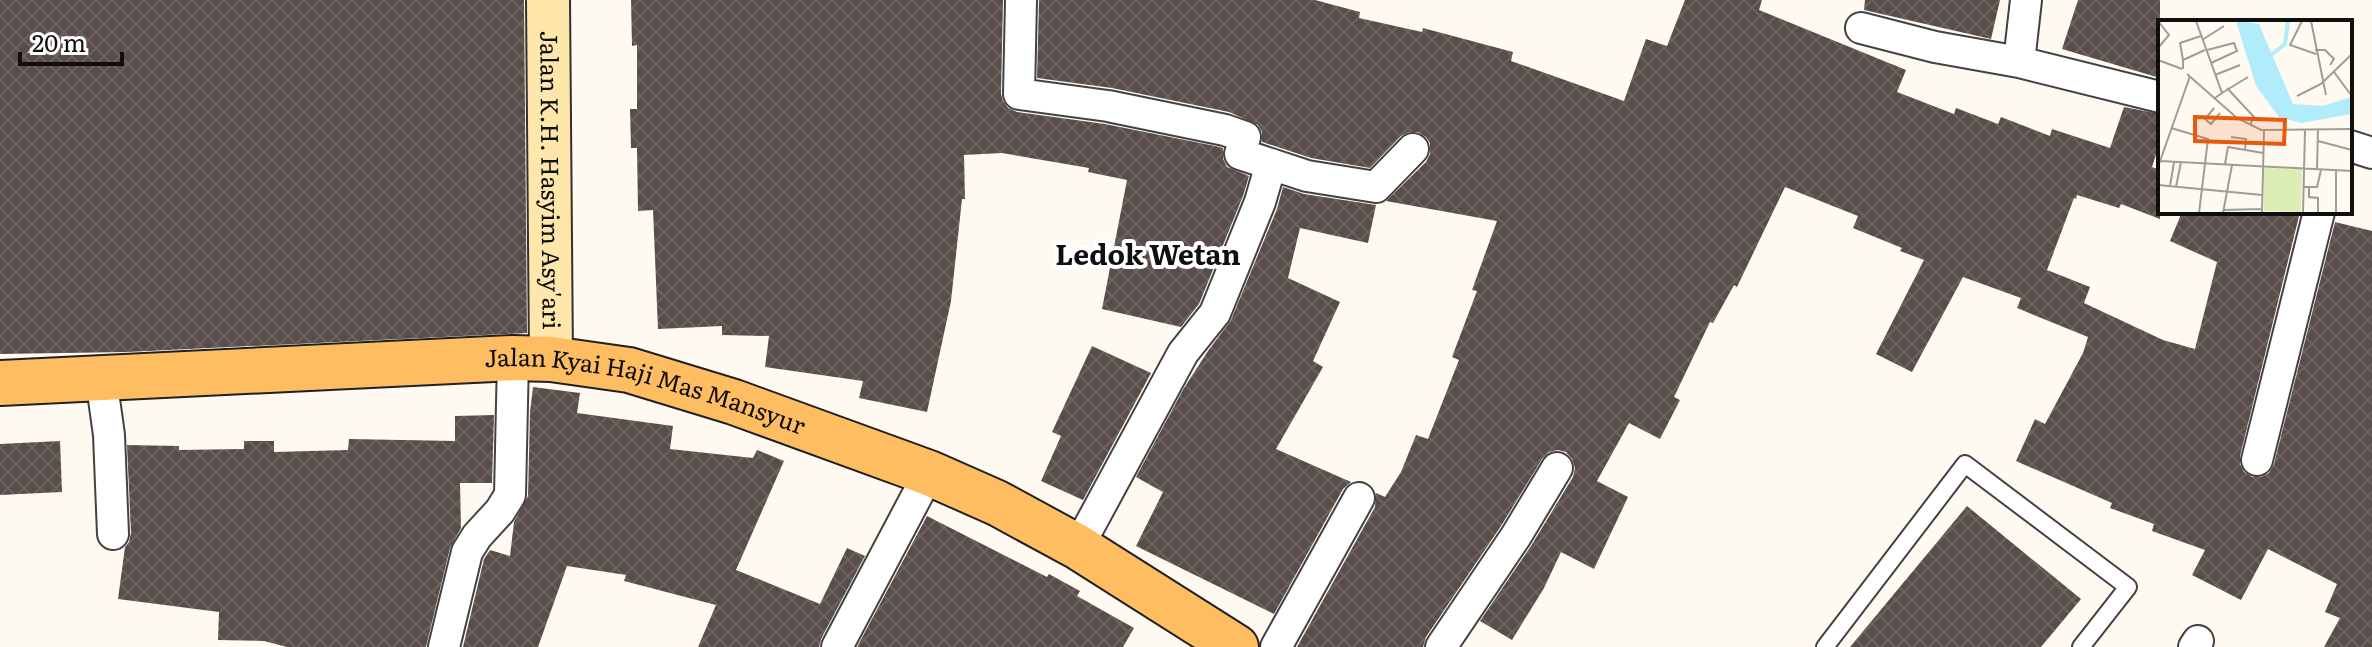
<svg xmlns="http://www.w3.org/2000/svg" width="2372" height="647" font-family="Literata,serif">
	<defs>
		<pattern id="building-cross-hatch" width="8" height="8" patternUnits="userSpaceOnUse" patternTransform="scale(2)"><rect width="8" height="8" fill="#594d4a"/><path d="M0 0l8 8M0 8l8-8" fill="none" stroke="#6c6260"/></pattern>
	</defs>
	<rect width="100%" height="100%" fill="#fffaf1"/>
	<path fill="url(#building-cross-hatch)" d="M0 0H524L527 333 127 352 0 354Z
		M631 0H1003L1001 94 1003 101 1008 108 1017 112 1105 124 1220 147 1223 148V159L1227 167 1249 176 1243 196 1199 304 1181 327 1102 309 1127 180 1088 172 1089 168 1002 153 964 155 965 199H962L951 301 927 412 859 398 863 381 765 367 769 336 722 335V326L658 329 653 210 638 211 637 148H631L630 109H637V45L632 46Z
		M1039 0H1315L1360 12 1359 18 1422 32 1423 28 1513 52 1511 61 1624 101 1646 39 1667 46 1685 0H1762L1759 10 1906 70 1897 92 1954 114 1956 108 1998 124 2001 117 2050 136 2052 129 2110 148 2124 107 2160 114V142L2152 167 2160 170V219L2121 204 2119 208 2077 195 2076 199 2074 198 2047 270 2090 287 2084 303 2163 340 2195 349 2217 262 2170 241 2182 212H2300L2240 456V464L2244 472 2252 477H2261L2269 473 2274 464 2335 222 2372 231V647H2324L2340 618 2325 612 2337 584 2268 549 2241 600 2192 575 2205 550 2152 531 2154 524 2110 508 2112 503 2016 461 2035 419 2045 424 2083 353 2088 337 2017 308 2021 298 1963 277 1912 372 1876 354 1924 260 1900 251 1902 248 1853 228 1858 216 1785 187 1737 287 1734 285 1713 323 1710 322 1674 397 1680 400 1660 439 1629 423 1597 481 1628 497 1594 569 1561 552 1544 588 1512 640 1480 621 1531 546 1573 477 1575 468 1572 459 1566 452 1558 450 1549 452 1542 459 1501 526 1426 637 1423 647H1297L1375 507 1376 493 1385 497 1401 472 1416 435 1428 439 1459 360 1452 357 1477 291 1472 290 1497 221 1386 201 1426 162 1430 154V143L1426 137 1418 132H1409L1401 136 1370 168 1311 158 1262 142V132L1258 125 1229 112 1112 88 1037 78Z
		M1865 0H2000L1991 39 1864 10Z
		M2078 0H2160V78L2062 49Z
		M1283 187 1304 194 1376 205 1368 243 1300 228 1288 278 1340 302 1313 361 1323 367 1276 449 1351 482 1343 489 1274 614 1136 546 1163 492 1136 477 1184 388 1208 351 1231 320 1277 209Z
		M1092 346 1151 373 1083 500 1041 481 1061 436 1052 432Z
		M533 387 580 393 577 413 673 426 670 449 753 458 757 450 784 461 736 570 820 604 847 548 865 556 821 639 819 647H698L716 605 624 581 626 575 567 566 538 647H463L484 559 490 550 510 556 514 522 528 496 530 412Z
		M494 415 492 483H460L461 528 450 548 426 647H287L264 641 218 640 219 612 118 599 125 547 129 542 131 533 127 445 179 446V450L244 449V441H274V452L348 450 349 439 455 441V416Z
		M60 441 62 492 0 495V444Z
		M1967 506 2081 599 2041 647H1850Z
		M927 516 1047 577 1049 574 1080 591 1077 596 1134 628 1123 647H857Z"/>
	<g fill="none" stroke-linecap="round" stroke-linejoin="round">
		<g stroke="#424242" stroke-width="20">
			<path id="lane" d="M1825 647 1965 464 2128 587 2081 647"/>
		</g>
		<g stroke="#424242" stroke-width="34">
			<path id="street" d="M1021 0 1019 94 1108 106 1225 130 1245 137 1240 154 1307 176 1376 187 1413 149
				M2026 0 2019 62 2160 97
				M1861 28 1935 47 2019 62
				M2350 146 2372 153
				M101 378 109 435 113 534
				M2257 460 2319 212
				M1078 547 1183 353 1215 313 1260 202 1271 164
				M444 647 467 552 477 536 500 511 510 495 513 358
				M837 647 929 473
				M1276 647 1359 498
				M1441 647 1516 536 1557 468
				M2194 647 2198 641"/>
		</g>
		<g stroke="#313131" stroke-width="46">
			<g id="secondary">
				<path id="s1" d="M548 0 551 359"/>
			</g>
		</g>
		<g stroke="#202020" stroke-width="48">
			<g id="primary">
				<path id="s2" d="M0 383 513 358 551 359 629 370 734 402 929 473 997 503 1078 547 1236 647"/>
			</g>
		</g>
		<use href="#lane" stroke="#fff" stroke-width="16"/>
		<use href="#street" stroke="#fff" stroke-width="30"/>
		<use href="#secondary" stroke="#ffe7ac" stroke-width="42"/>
		<use href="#primary" stroke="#ffbd61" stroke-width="44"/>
	</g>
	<g text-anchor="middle" stroke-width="8" stroke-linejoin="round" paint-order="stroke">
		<g font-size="24" fill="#0f0f0f" stroke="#fff">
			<text dy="8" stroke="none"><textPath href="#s1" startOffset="180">Jalan K.H. Hasyim Asy'ari</textPath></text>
			<text dy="8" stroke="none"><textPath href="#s2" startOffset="650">Jalan Kyai Haji Mas Mansyur</textPath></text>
		</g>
		<g font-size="28" font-weight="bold" fill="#0f0f0f" stroke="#fff">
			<text x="1148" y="265">Ledok Wetan</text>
		</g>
	</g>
	<g transform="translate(2158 20)">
		<rect width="194" height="194" fill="#fffaf1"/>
		<path d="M106 148 144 149 143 192 106 191Z" fill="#ddedb6"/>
		<path d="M78 1 101 4 135 84 164 86 194 77V94L143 103 121 97 98 66Z" fill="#b1ecfb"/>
		<path fill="none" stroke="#b1ecfb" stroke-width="4" d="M109 38 127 24 130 1"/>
		<path fill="none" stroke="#9f9c97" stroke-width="2" d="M0 1 11 15 0 28M38 1 64 73 57 78M144 1 132 25 158 34M153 1 168 75M44 20 66 6M49 30 76 23 79 31 53 43M157 30H167L176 39 172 45M0 40 24 49M25 40 22 23 43 16M25 49V40L47 30M176 52 193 75M29 54 79 98 103 110 194 109M57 55 82 45M69 68 96 97 92 105M64 73 90 57M139 76 163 64 194 34M56 88 47 99 53 104 62 93M13 108 50 119 41 193M73 117 88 119 87 130M160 121 194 130M2 141 194 151M67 144 70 127 105 133M0 147 32 56M159 148 160 110M178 150V193M0 165 104 175M12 166 16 142M18 167 23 142M146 167H159L163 150M151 167V177L160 178V193M65 190 104 189M65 193 74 145M104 193 106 110M145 193 147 110"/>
		<path fill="#e8590c" fill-opacity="0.15" stroke="#e8590c" stroke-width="4" d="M37 97 127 100 126 124 37 121Z"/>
		<rect width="194" height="194" fill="none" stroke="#0f0f0f" stroke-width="4"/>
	</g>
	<path d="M20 52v12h102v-12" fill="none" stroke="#0f0f0f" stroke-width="4"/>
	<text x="32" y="52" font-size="24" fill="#0f0f0f" stroke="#ffffff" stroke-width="6" paint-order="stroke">20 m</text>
</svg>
